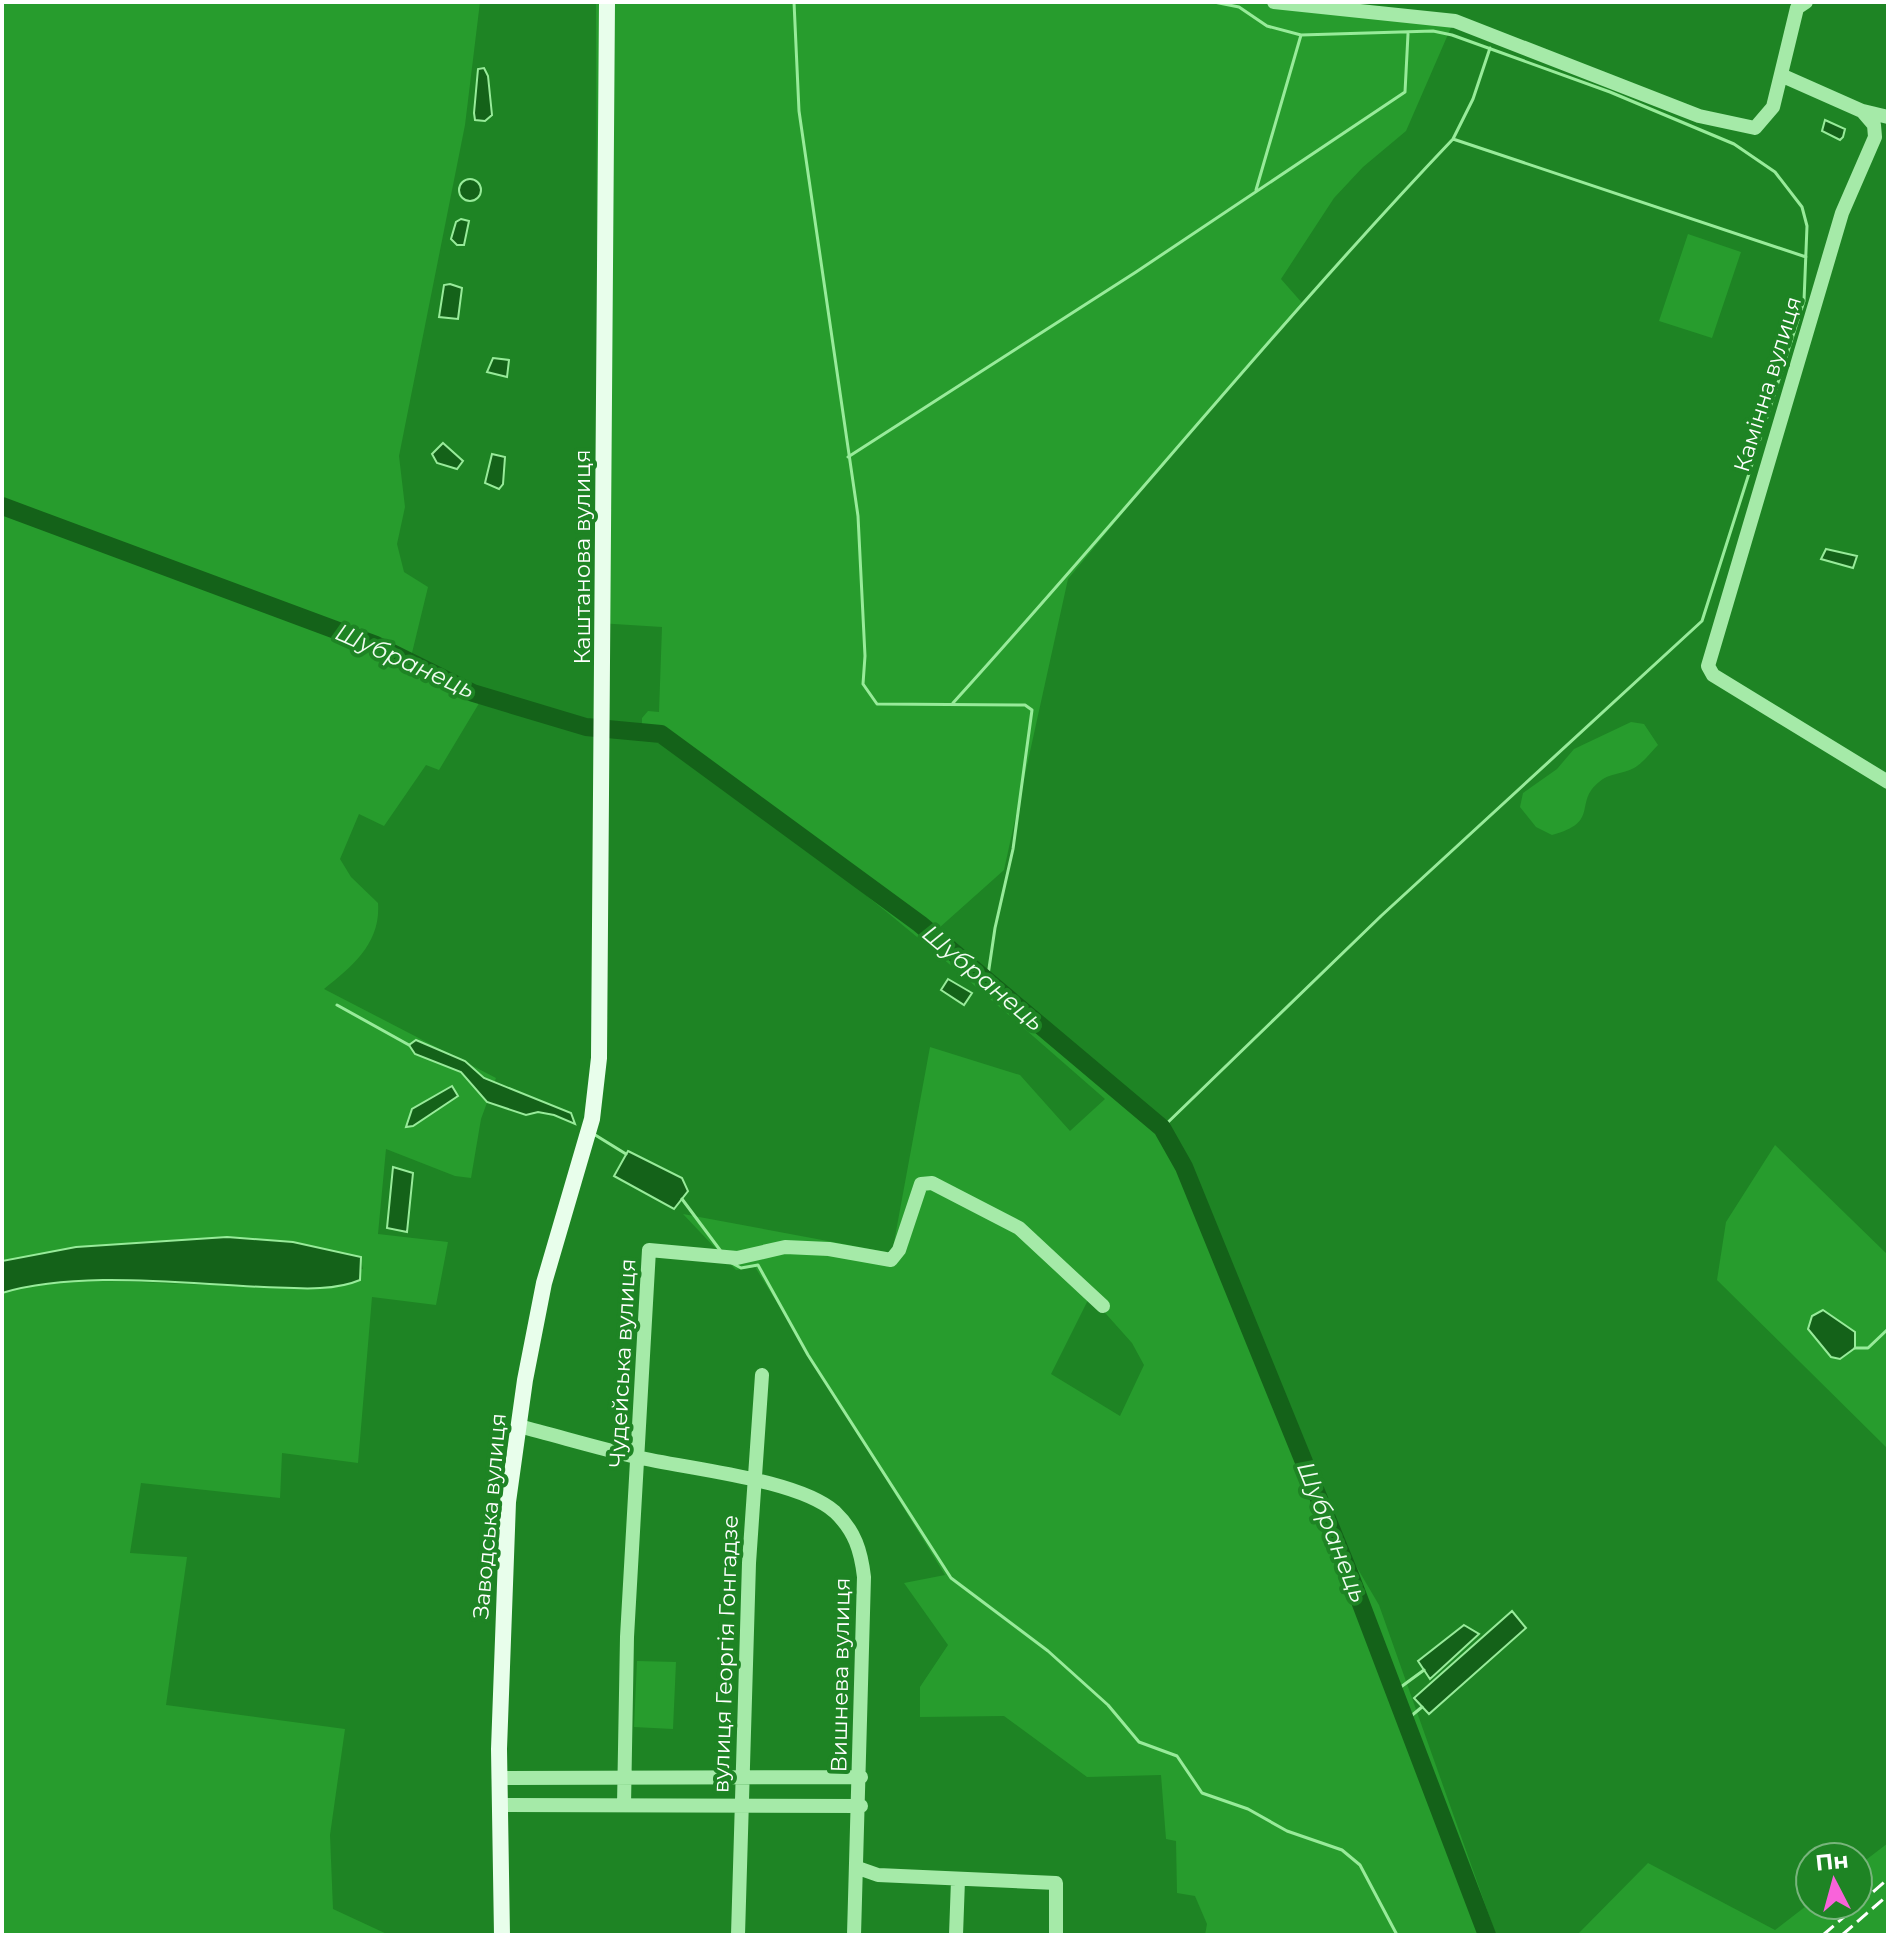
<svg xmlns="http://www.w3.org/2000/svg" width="1890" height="1937" font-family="Montserrat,sans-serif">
	<rect width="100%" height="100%" fill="#1e8424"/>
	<path fill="#279c2d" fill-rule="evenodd" d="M2 2H480L465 125 399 456 405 507 397 544 404 572 428 587 411 657 460 679 481 700 439 770 426 765 384 826 359 814 340 859 351 877 378 903C381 943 353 966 324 989L496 1078 481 1119 471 1178 455 1176 386 1149 378 1234 448 1242 436 1305 372 1297 358 1463 282 1453 280 1498 141 1483 130 1553 187 1557 166 1705 345 1729 330 1835 333 1909 389 1935H2V1293C69 1273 141 1284 210 1285 260 1286 313 1275 363 1269L360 1257 292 1242 2 1261Z
		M596 2H1309L1456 16 1406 131 1363 167 1334 198 1281 279 1303 304 1189 433 1068 579 1004 870 939 928 1163 1120 1189 1169 1318 1501 1379 1605 1496 1935H1205L1207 1924 1195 1896 1177 1893 1176 1841 1166 1839 1161 1775 1087 1777 1004 1716 920 1717V1687L948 1645 904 1583 945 1575 755 1267 736 1270 683 1214 892 1253 930 1047 1020 1075 1070 1131 1105 1099C963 974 815 846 658 741L642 737V718L648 711 659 712 662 627 598 623ZM1090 1296 1132 1343 1144 1365 1120 1416 1051 1374Z
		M1688 234 1741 252 1712 338 1659 321Z
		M1631 722 1644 724 1658 745C1651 752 1643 763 1634 768 1623 774 1609 773 1599 782 1573 803 1601 822 1552 835L1536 827 1520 807 1523 793 1557 769 1574 749Z
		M1775 1145 1888 1255V1449L1717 1280 1726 1222Z
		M637 1661 676 1662 673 1729 634 1727Z
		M1888 1843V1935H1577L1648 1863 1775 1930 1810 1903 1858 1905V1866Z"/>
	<path fill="#146219" stroke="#98eb9a" stroke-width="2" d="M484 68 488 76 492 115 485 121 475 120 474 113 478 69Z
		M1825 120 1845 129 1843 137 1840 140 1822 131Z
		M459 190a11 11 0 1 1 22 0a11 11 0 1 1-22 0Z
		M461 219 469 221 464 245H457L451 239 456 222Z
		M450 284 462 288 458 319 439 317 444 285Z
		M493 358 509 360 507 377 487 372Z
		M443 443 463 461 457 469 437 463 432 454Z
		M492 454 505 457 503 484 499 489 485 483Z
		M1826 549 1857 556 1853 568 1821 559Z
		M948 979 972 993 964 1005 941 990Z
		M416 1040 465 1061 484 1078 571 1113 575 1124 554 1115 538 1112 526 1115 487 1102 461 1072 415 1054 409 1045Z
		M452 1086 458 1096 413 1126 406 1127 412 1109Z
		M628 1151 682 1178 688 1191 674 1209 614 1176Z
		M393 1167 413 1173 407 1232 387 1228Z
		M227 1237 293 1242 361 1257 360 1280C332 1292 294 1288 264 1287 183 1284 80 1270 2 1293V1261L76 1247Z
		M1823 1310 1855 1332V1348L1840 1359 1831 1357 1808 1329 1812 1316Z
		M1512 1611 1526 1628 1429 1714 1414 1698Z
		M1464 1625 1479 1634 1430 1679 1418 1661Z"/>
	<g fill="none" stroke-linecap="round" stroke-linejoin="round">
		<path stroke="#98eb9a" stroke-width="3" d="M794 2 799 111 858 516 865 656 863 684 877 704 1025 705 1032 710 1013 849 995 928 987 982
			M1214 2 1239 7 1267 26 1301 35
			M1453 139 1806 257
			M848 457 1136 272 1405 92 1408 34
			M953 703C1122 517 1280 321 1453 139L1473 99 1490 48
			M337 1005 409 1045
			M1162 1128 1381 916 1702 621 1804 301 1807 226 1802 207 1775 172 1734 144 1610 92 1452 35 1433 31 1301 35 1256 190
			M592 1133 626 1154
			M682 1199 720 1250
			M730 1262 741 1268 758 1265 808 1355 951 1578 1048 1651 1108 1705 1139 1742 1177 1756 1202 1793 1248 1809 1287 1831 1342 1850 1360 1865 1397 1935
			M1855 1348H1868L1888 1329
			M1394 1692 1424 1670
			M1405 1721 1422 1707"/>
		<path stroke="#146219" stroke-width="18" d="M2 506 376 645 473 693 586 727 661 734 920 924 1162 1128 1184 1167 1350 1575 1487 1935"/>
		<path stroke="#a5eaa8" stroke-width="14" d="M1274 2 1455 21 1699 116 1755 128 1773 107 1797 8 1806 2
			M1783 76 1862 111 1874 125 1875 137 1842 213 1708 666 1713 675 1888 782
			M1863 111 1888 117
			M518 1426C558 1436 597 1448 637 1457 687 1469 798 1479 835 1512 855 1531 861 1551 864 1577L854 1935
			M499 1778 861 1777
			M500 1805 861 1806
			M624 1805 627 1637 649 1250 737 1258 785 1247 829 1249 891 1260 899 1250 921 1184 932 1183 1019 1228 1103 1306
			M858 1868 878 1875 1056 1883V1935
			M738 1935 749 1563 762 1375
			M956 1935 958 1880"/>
		<path stroke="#e8feeb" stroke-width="16" d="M502 1935 499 1749 508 1502 525 1380 544 1283 592 1119 599 1058 607 2"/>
		<path stroke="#fff" stroke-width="3" stroke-dasharray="14 6" stroke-linecap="butt" d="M1858 1905 1888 1879
			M1823 1935 1858 1905
			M1842 1935 1888 1895"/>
	</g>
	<g text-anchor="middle" stroke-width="8" stroke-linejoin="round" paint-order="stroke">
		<g font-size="22" fill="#fff" stroke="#1e8424">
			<text transform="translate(1767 384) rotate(-73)" y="8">Камінна вулиця</text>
			<text transform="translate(582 557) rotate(-90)" y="8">Каштанова вулиця</text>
			<text transform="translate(622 1363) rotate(-87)" y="8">Чудейська вулиця</text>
			<text transform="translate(489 1516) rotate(-85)" y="8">Заводська вулиця</text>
			<text transform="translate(725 1654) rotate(-88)" y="8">вулиця Георгія Гонгадзе</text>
			<text transform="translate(840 1675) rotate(-89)" y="8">Вишнева вулиця</text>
		</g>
		<g font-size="24" font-style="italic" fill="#effcf0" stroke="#1e8424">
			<text transform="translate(405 661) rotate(24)" y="8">Шубранець</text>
			<text transform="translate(983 978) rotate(40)" y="8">Шубранець</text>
			<text transform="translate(1332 1532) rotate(68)" y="8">Шубранець</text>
		</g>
	</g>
	<rect width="1890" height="1937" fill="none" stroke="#ffffff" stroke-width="8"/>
	<g transform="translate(1834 1881) rotate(354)"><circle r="38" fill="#1e8424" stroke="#78b57c" stroke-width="2"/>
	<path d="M0-6L14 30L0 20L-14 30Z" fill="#f963da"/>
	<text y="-12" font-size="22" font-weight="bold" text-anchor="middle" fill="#ffffff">Пн</text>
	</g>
</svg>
